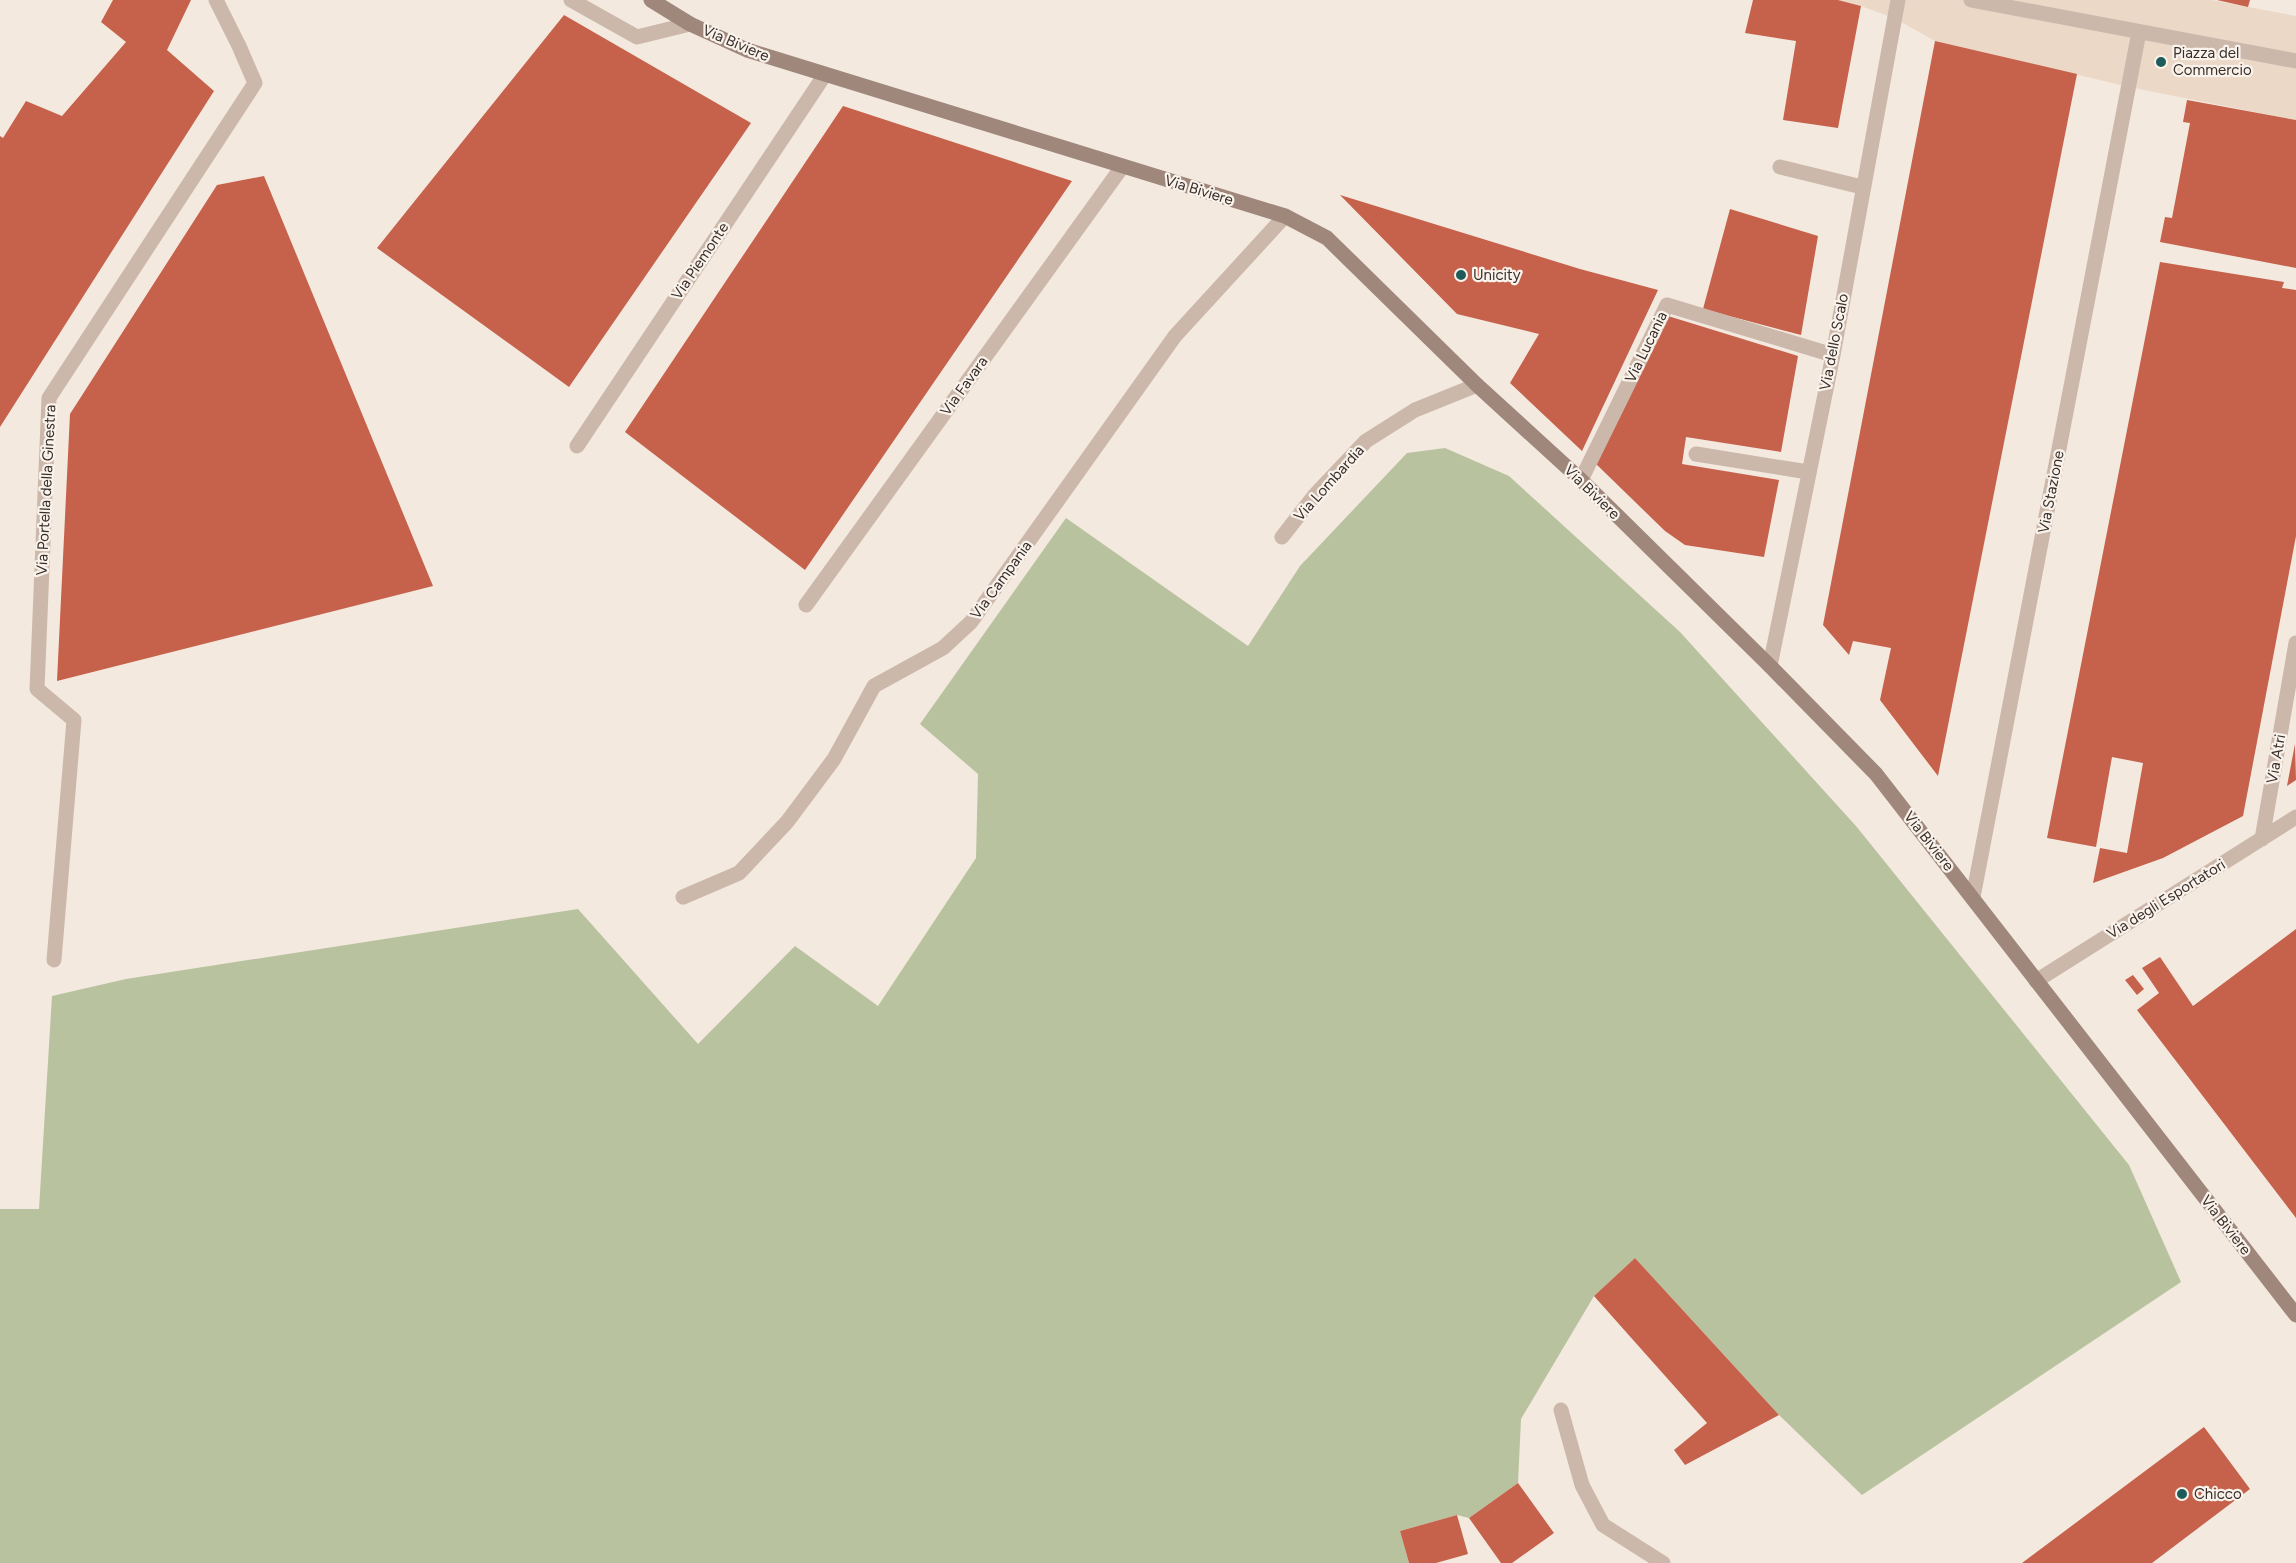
<svg xmlns="http://www.w3.org/2000/svg" width="2296" height="1563" font-family="Figtree,sans-serif">
	<rect width="100%" height="100%" fill="#f3e9df"/>
	<path fill="#b9c29f" d="M1445 448 1509 476 1680 632 1856 826 2129 1165 2181 1282 1862 1495 1779 1415 1635 1258 1594 1296 1521 1419 1518 1483 1469 1518 1457 1515 1400 1531 1409 1563H0V1209H39L52 996 126 979 578 909 698 1044 795 946 878 1006 976 858 978 774 920 724 1066 518 1248 646 1300 566 1407 453Z"/>
	<path fill="#ebd8c7" d="M1838 0H2212L2296 16V120L2129 87 1935 41 1894 18 1861 6Z"/>
	<path fill="#c6614b" d="M113 0H191L167 50 214 91 0 427V136L3 138 26 101 62 116 126 42 101 22Z
		M1753 0H1838L1861 6 1838 128 1783 120 1796 41 1745 33Z
		M2217 0H2250L2248 7Z
		M564 15 751 123 569 387 377 248Z
		M1935 41 2077 74 1938 776 1880 700 1891 648 1853 641 1849 655 1823 625Z
		M2187 100 2296 120V268L2160 242 2165 217 2172 218 2190 123 2183 122Z
		M843 106 1072 181 805 570 625 432Z
		M264 176 433 586 57 681 70 414 217 185Z
		M1340 195 1580 269 1658 290 1582 451 1510 383 1539 334 1457 314Z
		M1730 209 1818 236 1801 335 1703 309Z
		M2160 262 2284 282 2282 288 2296 290V536L2243 816 2163 858 2093 883 2100 848 2127 853 2143 763 2112 757 2096 847 2047 838Z
		M1668 316 1798 356 1781 452 1686 437 1682 464 1779 480 1764 557 1685 545 1665 531 1593 461Z
		M2295 744 2296 780 2287 786Z
		M2296 929V1218L2137 1010 2159 993 2142 968 2160 957 2193 1006Z
		M2133 975 2144 989 2137 995 2125 980Z
		M1635 1258 1779 1415 1685 1465 1674 1450 1707 1423 1594 1296Z
		M2204 1427 2250 1489 2152 1563H2022Z
		M1518 1483 1554 1533 1512 1563H1501L1469 1518Z
		M1457 1515 1468 1554 1436 1563H1409L1400 1531Z"/>
	<g fill="none" stroke-linecap="round" stroke-linejoin="round">
		<path stroke="#ccb8ab" stroke-width="15" d="M571 0 637 37 690 24
			M1971 0 2296 61
			M1780 167 1862 187
			M577 446 824 76
			M1696 454 1808 472
			M1581 480 1667 305 1833 355
			M1282 537 1314 496 1366 441 1415 410 1477 385
			M806 605 1122 167
			M1770 666 1833 355 1898 0
			M2262 839 2296 643
			M683 897 739 873 787 822 834 759 874 686 943 648 971 622 1175 336 1285 216
			M1973 897 2139 32
			M54 960 74 720 37 689 49 398 255 83 239 46 216 0
			M2036 981 2296 817
			M1561 1410 1582 1485 1603 1525 1663 1563"/>
		<path stroke="#9f877c" stroke-width="15" d="M651 0 690 24 747 50 1285 216 1327 238 1477 385 1581 480 1770 666 1876 774 2296 1315"/>
	</g>
	<g fill="#1f5b5b" stroke="#faf3ec" stroke-width="2">
		<circle cx="2161" cy="62" r="6"/>
		<circle cx="1461" cy="275" r="6"/>
		<circle cx="2182" cy="1494" r="6"/>
	</g>
	<g text-anchor="middle" stroke-width="4.5" stroke-linejoin="round" paint-order="stroke">
		<g font-size="15" fill="#392e2a" stroke="#faf3ec">
			<text transform="translate(736 43) rotate(23)" y="5">Via Biviere</text>
			<text transform="translate(1199 190) rotate(17)" y="5">Via Biviere</text>
			<text transform="translate(700 261) rotate(-56)" y="5">Via Piemonte</text>
			<text transform="translate(1834 342) rotate(-79)" y="5">Via dello Scalo</text>
			<text transform="translate(1646 347) rotate(-64)" y="5">Via Lucania</text>
			<text transform="translate(964 386) rotate(-54)" y="5">Via Favara</text>
			<text transform="translate(1329 483) rotate(-48)" y="5">Via Lombardia</text>
			<text transform="translate(46 490) rotate(-87)" y="5">Via Portella della Ginestra</text>
			<text transform="translate(1592 492) rotate(44)" y="5">Via Biviere</text>
			<text transform="translate(2051 492) rotate(-79)" y="5">Via Stazione</text>
			<text transform="translate(1001 580) rotate(-54)" y="5">Via Campania</text>
			<text transform="translate(2276 759) rotate(-80)" y="5">Via Atri</text>
			<text transform="translate(1929 841) rotate(52)" y="5">Via Biviere</text>
			<text transform="translate(2166 899) rotate(-32)" y="5">Via degli Esportatori</text>
			<text transform="translate(2226 1225) rotate(52)" y="5">Via Biviere</text>
		</g>
		<g font-size="15" fill="#392e2a" stroke="#faf3ec" text-anchor="start">
			<text x="2173" y="58">Piazza del<tspan x="2173" dy="17">Commercio</tspan></text>
			<text x="1473" y="280">Unicity</text>
			<text x="2194" y="1499">Chicco</text>
		</g>
	</g>
</svg>
